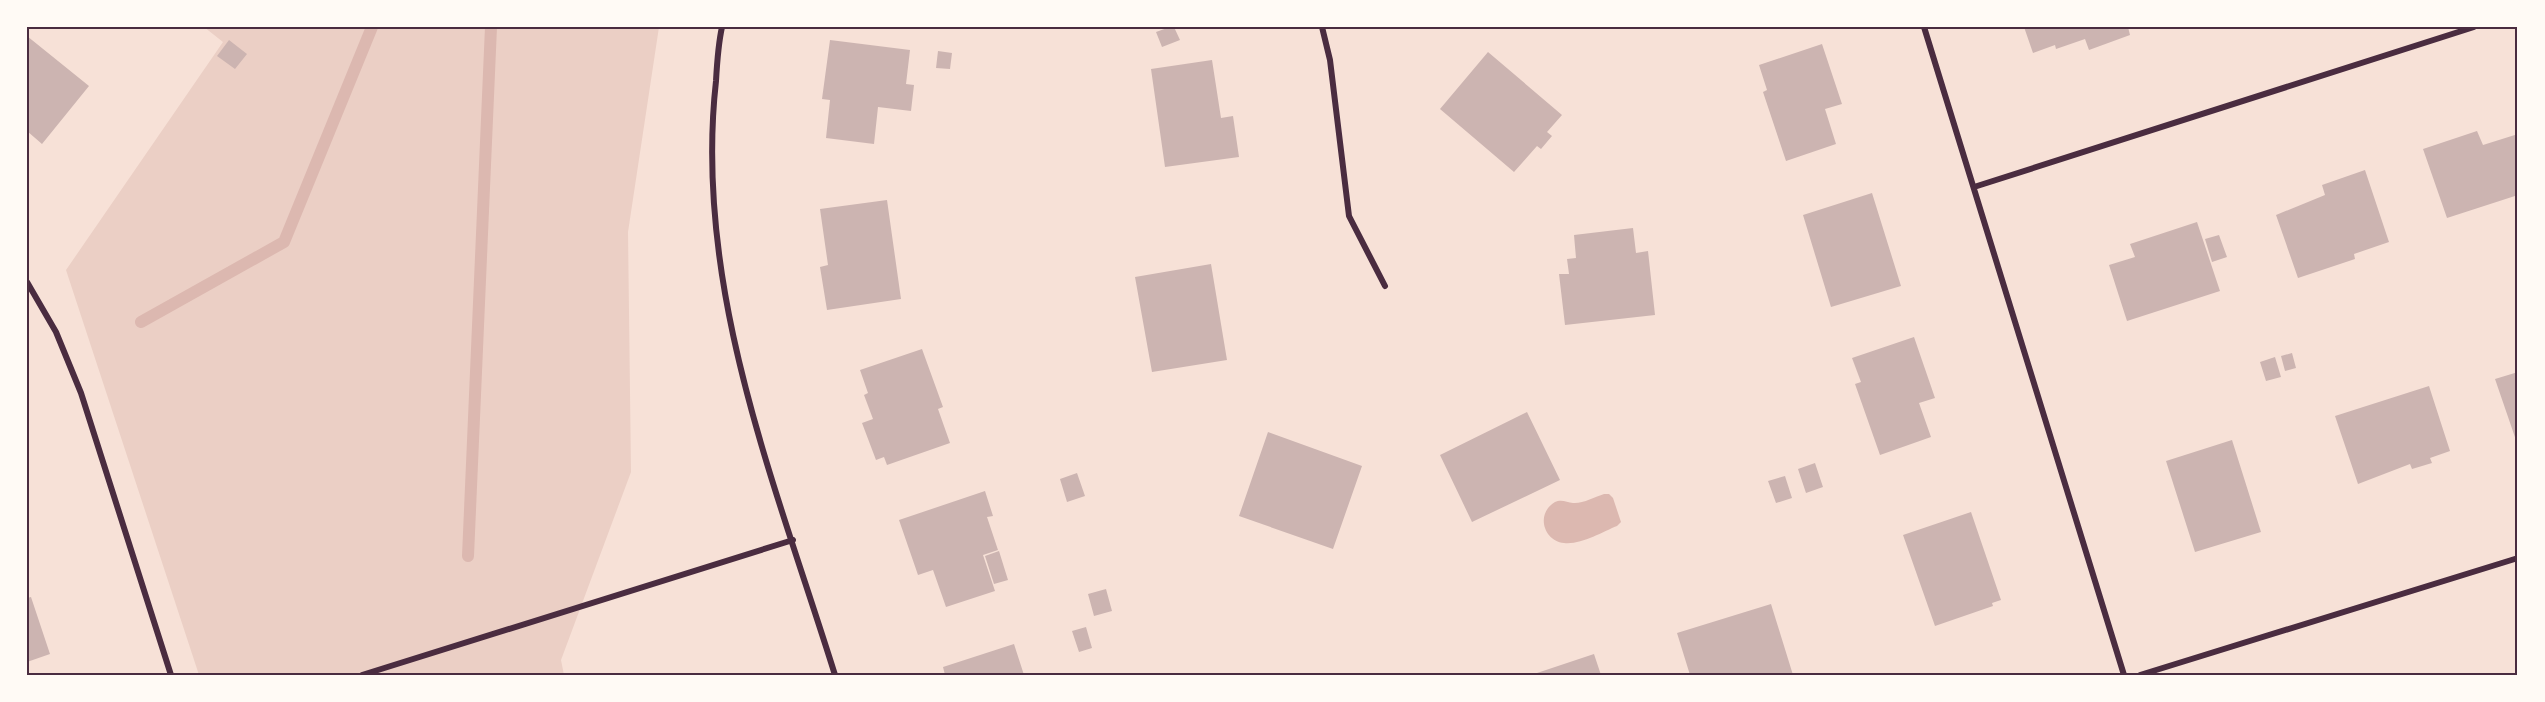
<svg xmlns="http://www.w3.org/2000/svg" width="2545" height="702" font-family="'Crimson Pro',serif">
	<rect width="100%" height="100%" fill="#f7e1d7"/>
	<path fill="#ebcfc5" d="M204 27H659L628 232 631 472 561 660 564 675H199L66 270 223 42Z"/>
	<path fill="#dcb8b0" d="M1604 494H1609L1613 498 1621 522 1617 526C1602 532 1581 545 1564 543 1544 541 1535 514 1555 502 1561 499 1567 502 1573 503 1582 504 1595 497 1604 494Z"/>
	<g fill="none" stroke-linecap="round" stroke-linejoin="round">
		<path stroke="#dcb8b0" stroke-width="12" d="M141 322 284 242 372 27
			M468 556 491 27"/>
	</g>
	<path fill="#ccb4b1" d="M1170 27H1174L1180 40 1162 47 1156 32Z
		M2024 27H2128L2130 35 2089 50 2085 39 2056 49 2055 45 2033 53Z
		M27 36 89 86 42 144 27 131Z
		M229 40 247 54 235 69 217 56Z
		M830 40 910 50 906 84 914 85 911 111 878 107 874 144 826 138 830 100 822 99Z
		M1822 44 1842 104 1825 109 1836 144 1786 161 1763 92 1767 90 1759 65Z
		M938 51 952 53 950 69 936 68Z
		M1488 52 1562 115 1547 132 1552 136 1541 149 1537 146 1514 172 1440 109Z
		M1212 60 1221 118 1233 116 1239 157 1165 167 1151 69Z
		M2477 131 2483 145 2518 134V195L2447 218 2423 149Z
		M2365 170 2389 242 2354 254 2355 259 2298 278 2276 215 2325 195 2322 185Z
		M1872 193 1901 286 1831 307 1803 215Z
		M887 200 901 299 827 310 820 267 828 265 820 209Z
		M2197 222 2220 291 2127 321 2109 265 2135 257 2130 244Z
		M1633 228 1636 253 1648 251 1655 315 1565 325 1559 274H1569L1567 259 1576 258 1574 235Z
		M2219 235 2227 257 2212 262 2205 239Z
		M1211 264 1227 360 1152 372 1135 277Z
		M1914 337 1935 398 1919 403 1931 437 1880 455 1855 384 1861 382 1852 358Z
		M922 349 943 407 938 409 950 443 887 465 884 457 876 460 862 423 873 419 864 395 868 393 860 370Z
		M2292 353 2296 368 2285 371 2281 356Z
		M2275 357 2281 377 2266 381 2260 362Z
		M2518 372V446L2495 379Z
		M2429 386 2450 451 2430 458 2432 463 2412 469 2410 464 2358 484 2335 416Z
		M1527 412 1560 480 1472 522 1440 455Z
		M1268 432 1362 466 1333 549 1239 516Z
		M2232 440 2261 532 2195 552 2166 461Z
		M1815 463 1823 487 1806 493 1798 469Z
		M1077 473 1085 496 1067 502 1060 479Z
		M1785 476 1792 498 1776 503 1768 481Z
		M985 491 993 516 987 517 998 550 983 555 995 591 946 607 933 570 918 575 899 520Z
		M1971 512 2001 600 1992 603 1993 606 1935 626 1903 535Z
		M999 551 1008 580 994 584 985 556Z
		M1106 589 1112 611 1094 616 1088 594Z
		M31 597 50 654 27 662V598Z
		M1771 604 1793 675H1690L1677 633Z
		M1086 627 1092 648 1079 652 1072 631Z
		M1014 644 1024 675H945L943 667Z
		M1594 654 1601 675H1531Z"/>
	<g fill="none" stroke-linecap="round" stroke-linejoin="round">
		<path stroke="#4a2c40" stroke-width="6" d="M722 27C718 45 717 63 716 81 693 286 775 483 835 675
			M1322 27 1330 60 1349 216 1385 286
			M1924 27 2124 675
			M1974 187 2474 27
			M27 282 56 332 81 393 171 675
			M362 675 793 540
			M2140 675 2518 558"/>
	</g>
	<rect width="2545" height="702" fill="none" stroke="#fffaf5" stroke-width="57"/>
	<rect x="28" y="28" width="2488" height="646" fill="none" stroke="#4a2c40" stroke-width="2"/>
</svg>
